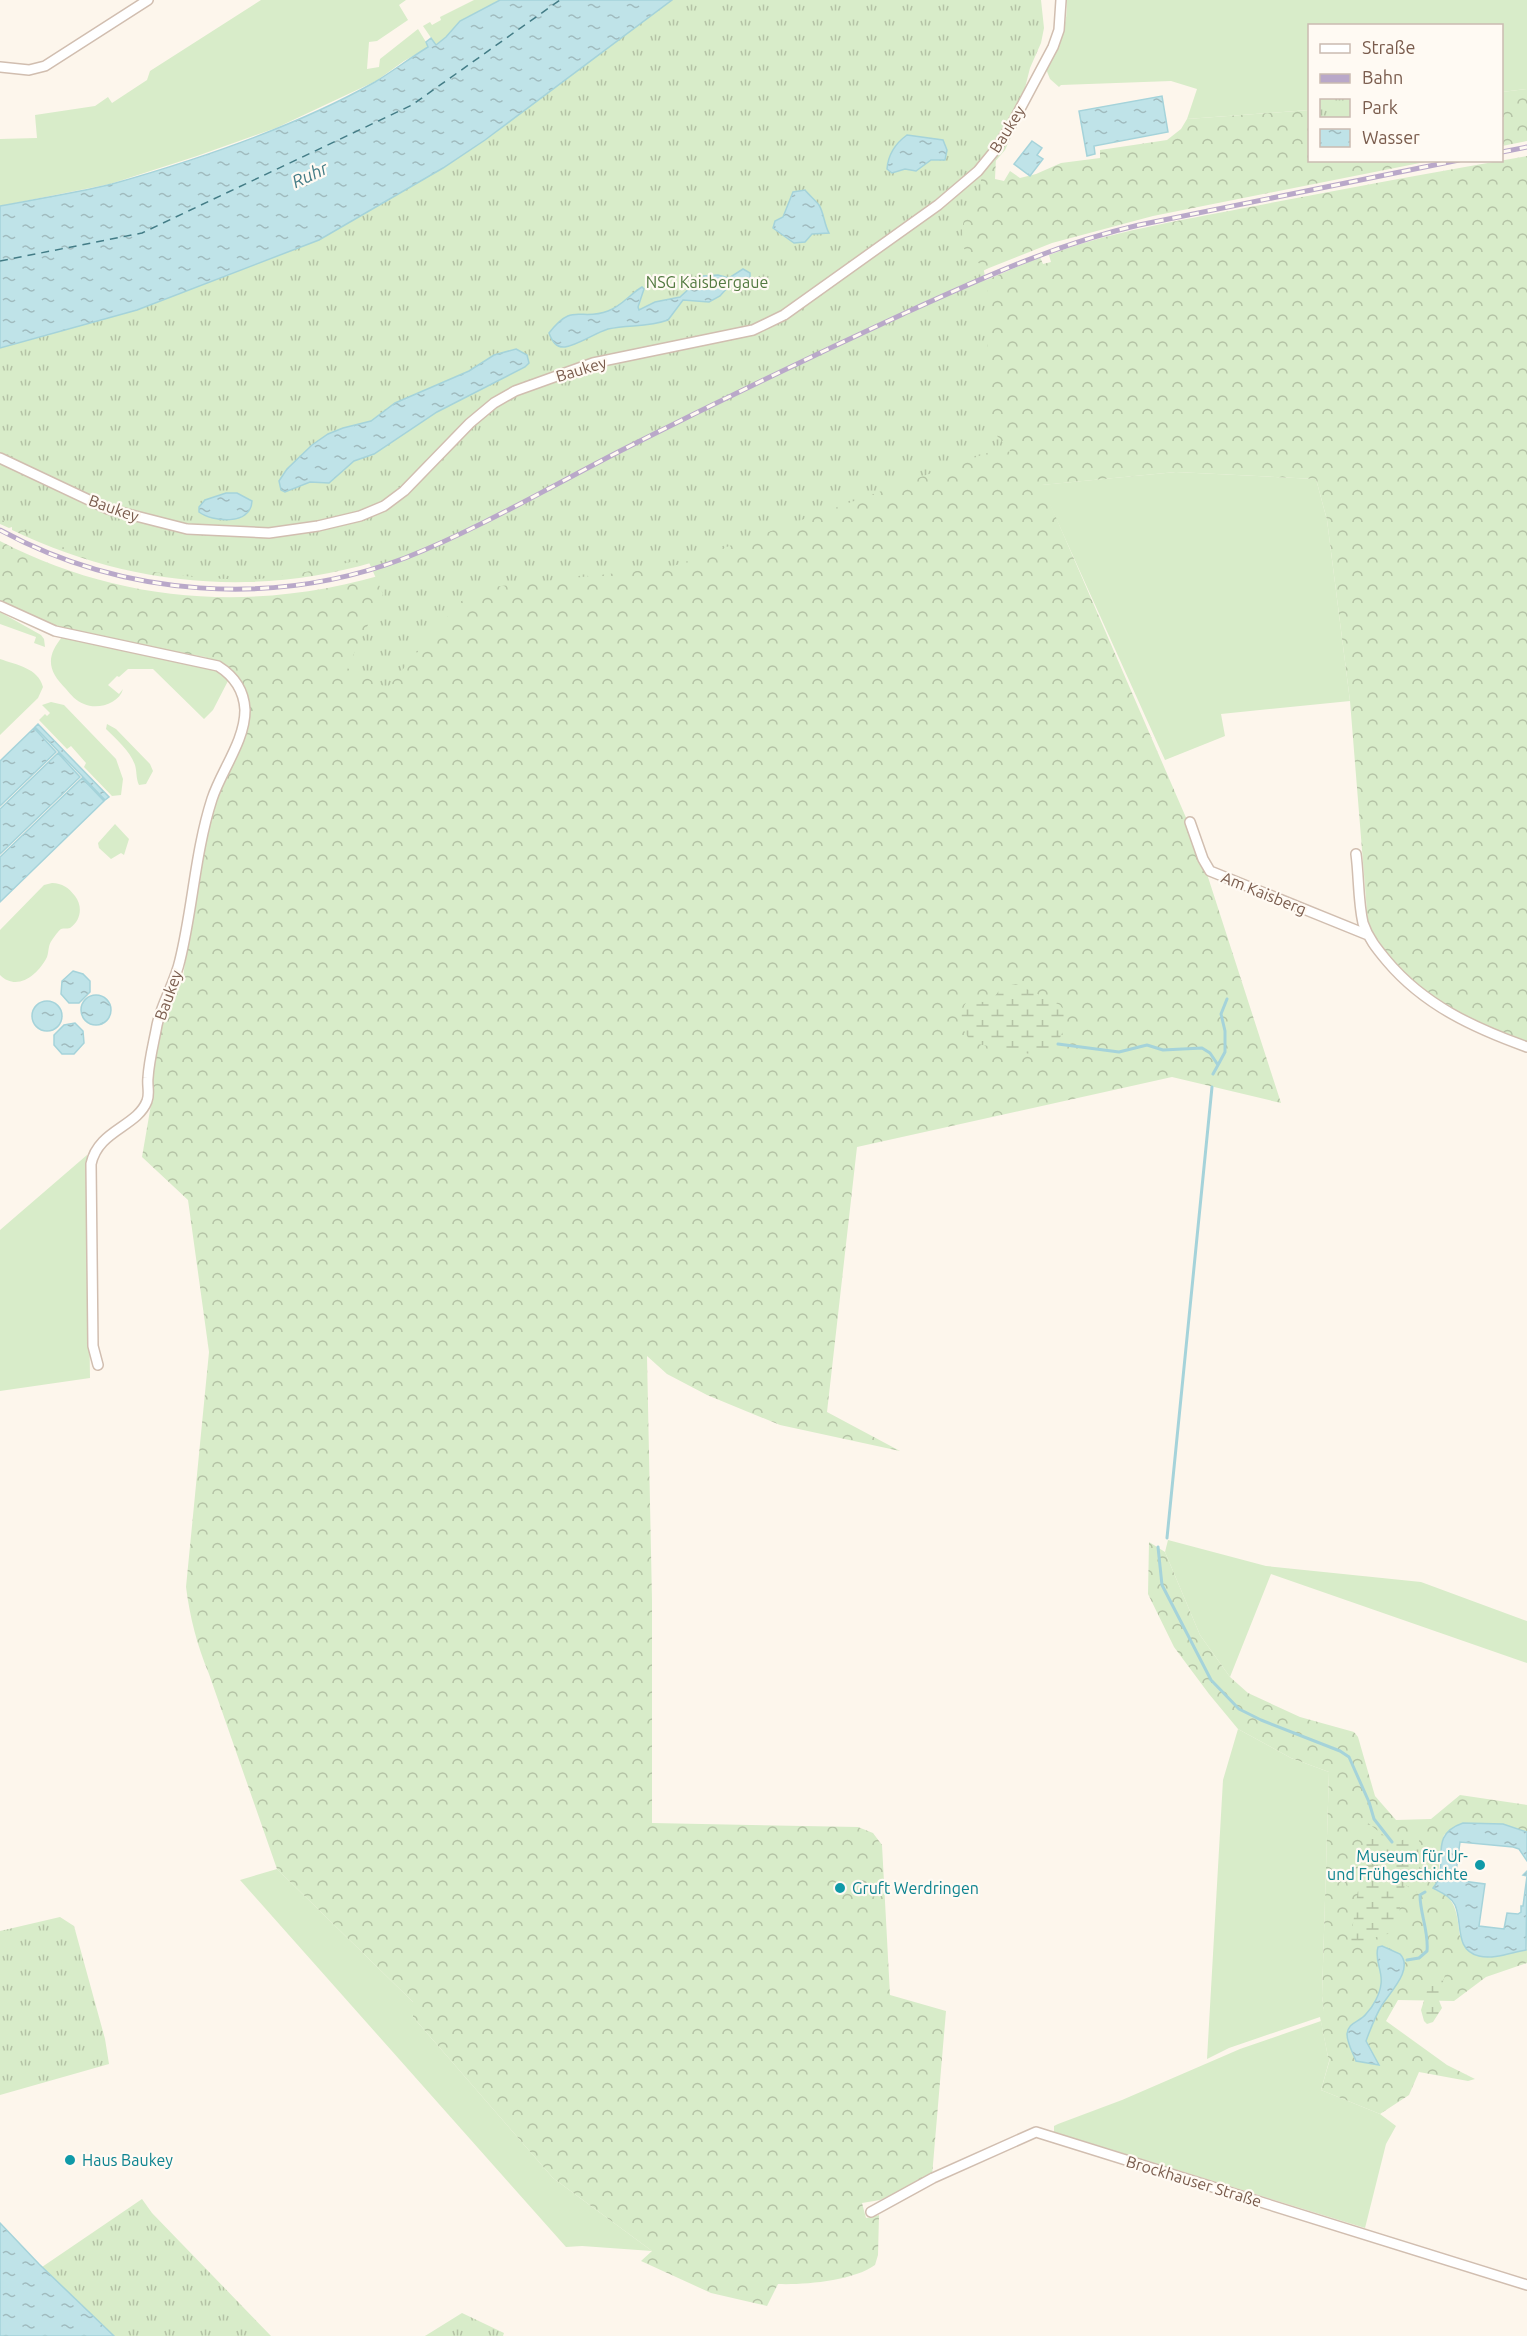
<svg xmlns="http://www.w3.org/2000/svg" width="1527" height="2336" font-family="Ubuntu,sans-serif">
	<defs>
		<pattern id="forest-crowns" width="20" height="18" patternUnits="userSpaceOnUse" patternTransform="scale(1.5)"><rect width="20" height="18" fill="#d8ecc9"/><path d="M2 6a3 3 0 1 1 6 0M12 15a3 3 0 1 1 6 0" fill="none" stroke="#b4c2a5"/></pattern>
		<pattern id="wetland-marsh" width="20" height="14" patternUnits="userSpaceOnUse" patternTransform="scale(1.5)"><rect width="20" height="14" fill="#d8ecc9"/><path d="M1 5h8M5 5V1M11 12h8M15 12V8" fill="none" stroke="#b4c2a5"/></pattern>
		<pattern id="park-tufts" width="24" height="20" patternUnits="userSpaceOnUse" patternTransform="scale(1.5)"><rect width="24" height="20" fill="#d8ecc9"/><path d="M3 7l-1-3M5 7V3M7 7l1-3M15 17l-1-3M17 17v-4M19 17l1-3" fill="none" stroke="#b4c2a5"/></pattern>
		<pattern id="water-ripples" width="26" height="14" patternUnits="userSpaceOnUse" patternTransform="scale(1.5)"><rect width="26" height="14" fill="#bfe3e8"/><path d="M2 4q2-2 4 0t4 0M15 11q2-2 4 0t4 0" fill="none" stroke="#a0bbbe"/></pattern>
	</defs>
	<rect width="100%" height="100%" fill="#fdf6ec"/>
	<path fill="#d8ecc9" d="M261 0H406L399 5 408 20 377 41 369 42 367 69 379 67 380 59 418 29 429 47 404 61 376 81 276 128 197 156 110 184 0 206V139L37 138 35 115 95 106 108 97 112 103 147 80 150 71Z
		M474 0H500L460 21 446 37 436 45 423 26 430 22 432 25 441 20 440 17Z
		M1066 0H1527V89L1502 92V26H1310L1309 110 1187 119 1197 89 1171 81 1061 85 1059 87 1050 79 1046 69C1056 48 1070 24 1066 0Z
		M1176 472 1316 479 1327 520 1350 701 1221 714 1225 736 1165 760 1041 485Z
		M0 612 41 635 44 639 45 647 34 643 36 637 0 624Z
		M63 636 216 670 229 679 213 710 204 719 153 669H128L119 677 117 676 108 685 119 694 123 689C119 704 97 710 84 704 76 701 71 695 66 689 48 671 45 657 63 636Z
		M0 659C17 665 38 668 43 687L38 698 0 735Z
		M51 702 64 705 116 759 123 779 121 795 112 796 84 767 86 763 71 746 67 749 39 720 45 714 47 716 50 713 42 705Z
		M107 724 116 729 150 764 153 771 146 784 139 785C136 779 137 772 135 765 130 751 117 740 106 729Z
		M115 824 129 839 124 855 121 853 111 859 99 848 98 843Z
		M52 883C62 883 69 888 75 896 83 906 81 921 70 928 67 929 64 928 61 929 59 930 54 937 52 940 48 945 49 951 47 957 38 975 17 992 0 975V930L44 885Z
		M87 1155 90 1378 0 1391V1230Z
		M1168 1540 1266 1566 1421 1582 1527 1621V1663L1271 1574 1230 1677 1200 1635 1165 1552Z
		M1238 1729 1291 1758 1329 1772 1322 1996 1324 2010 1320 2017 1229 2048 1207 2059 1223 1780Z
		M277 1869 413 2002V2017L553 2178 652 2251 582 2246 566 2247 240 1880Z
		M1321 2021 1328 2057 1330 2058 1321 2090 1380 2114 1396 2126 1386 2144 1365 2228 1054 2132V2126L1058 2124 1122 2100 1240 2049Z"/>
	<path fill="url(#forest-crowns)" d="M1527 89V141L1502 146V92Z
		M1309 110 1310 160 1430 161 1153 216 1052 243 989 268 833 341 374 562C253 598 126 585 12 530V527L9 528 0 524V465L996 157 995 179 1004 181 1010 171 1020 178 1036 174 1061 163 1100 158V150L1167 140 1181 129 1187 119Z
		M1527 156V1047L1470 1024 1400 975 1368 924 1350 701 1327 520 1316 479 1176 472 1042 485 1197 843 1281 1103 1172 1077 857 1147 827 1412 900 1451 780 1425 707 1395 667 1374 647 1356 652 1600V1823L858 1827 873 1833 882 1845 890 1995 946 2011 932 2176 880 2200 862 2203 866 2218 879 2215 878 2255 875 2265C853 2281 804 2285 778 2284L767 2306 711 2293 641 2261 652 2251 553 2178 413 2017V2002L277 1869 209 1674C197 1645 190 1618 186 1587L209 1352 188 1200 142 1157 153 1093 152 1065 167 1001 183 978 196 878 213 802 244 729 245 698 219 664 205 657 144 647 55 626 0 600V541C125 606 265 613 398 570L977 284 1040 257 1043 264 1051 262 1049 255C1112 231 1179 221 1244 208 1338 190 1433 172 1527 156Z
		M1149 1542 1165 1552 1200 1635 1230 1677 1248 1693 1300 1717 1354 1732 1358 1737 1375 1796 1396 1820 1431 1819 1460 1795 1527 1805V1832L1503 1824 1463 1823 1444 1835C1439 1853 1440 1871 1435 1890 1457 1896 1457 1916 1460 1936L1527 1949V1963L1486 1977 1454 2001 1398 2000 1386 2021 1447 2065 1475 2079 1468 2081 1419 2072 1409 2095 1380 2114 1321 2090 1330 2059 1328 2057 1319 2012 1324 2010 1322 1996 1329 1772 1291 1758 1238 1729 1209 1694 1174 1647 1148 1594Z"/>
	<path fill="url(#wetland-marsh)" d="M1016 984 1060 1005C1073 1021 1058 1045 1046 1057L973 1043C961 1031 957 1016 967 1001L972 998 982 1002 991 1001 1002 987Z
		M1368 1823 1392 1842 1419 1837V1881L1416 1894 1405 1884 1395 1932 1373 1938 1361 1946 1350 1944Z
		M1445 1975 1438 1998 1442 2008 1433 2022 1427 2024 1424 2021 1421 2010 1431 1978Z"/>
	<path fill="url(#park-tufts)" d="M651 0H1041L1044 28 1041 43 1030 68 1015 128 1005 150 981 178V191L966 210 962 229 963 247 971 258 983 266 991 308 986 363 990 379 988 412 992 430 1011 452 1000 450 990 452 671 567 483 588 460 602 387 688 347 668 383 594 367 558C331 567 296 575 259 579 243 580 226 579 209 578 135 574 66 553 0 519V318Z
		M60 1917 74 1926 105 2039 109 2064 0 2095V1931Z
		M142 2199 152 2213 271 2336H114L42 2267Z
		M462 2313 504 2333 503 2336H425Z"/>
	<path fill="url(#water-ripples)" stroke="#a5d3da" stroke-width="1.5" d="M500 0H672L485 140 443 168 319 240 137 310 0 348V206C37 199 75 193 112 184 200 159 295 127 375 82 393 71 410 58 428 47L426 42 431 38 436 45 446 37 460 21Z
		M1162 96 1168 132 1094 146 1095 154 1087 156 1079 111Z
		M907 135 943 140 947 150 945 160H931L916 171 905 169 892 173 887 169C888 155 896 143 907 135Z
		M1032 141 1042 148 1037 155 1043 159 1030 176 1014 164Z
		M805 190C809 195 815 200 819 205 824 213 824 224 829 233L812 234 805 242 794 243 773 228 775 221 783 217 793 192Z
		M743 269 750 273V277L746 281 728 287 720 296 709 302 683 300 668 320C646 328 629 324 608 329 595 333 578 345 565 347 556 348 552 341 549 333 574 301 579 322 608 311 622 306 630 294 642 287L644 289 638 307 639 310 655 302 680 297 703 276 718 275 729 278Z
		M516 349 527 355 529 363 525 367 437 412 374 454 354 461 329 483 310 482 285 492 281 490 279 481 287 469 312 445 328 434 343 428 371 421 395 403 469 371 494 355Z
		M226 493H237L252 501C251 526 212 522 199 512V507L205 500Z
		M38 724 109 797 105 800 35 727Z
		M34 728 56 752 0 806V761Z
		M58 753 80 777 0 854V809Z
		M82 778 104 801 0 902V857Z
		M73 971 83 974 90 981V992L79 1003H69L61 994 62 981Z
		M81 1010a15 15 0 1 1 30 0a15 15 0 1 1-30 0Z
		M32 1016a15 15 0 1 1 30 0a15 15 0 1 1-30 0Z
		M75 1023 83 1031 84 1043 74 1054H62L54 1045V1035L64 1025Z
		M1463 1823 1503 1824 1527 1832V1861L1519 1849 1513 1847 1460 1842 1455 1880 1485 1884 1479 1926 1504 1929 1507 1913 1518 1914 1521 1912V1906H1523L1527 1876 1523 1875 1527 1871 1526 1950C1513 1952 1493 1960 1479 1956 1454 1950 1463 1923 1455 1905 1450 1896 1442 1893 1433 1888 1452 1866 1425 1836 1463 1823Z
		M1382 1946 1400 1954C1414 1969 1390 1992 1382 2005 1376 2015 1370 2030 1366 2041L1379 2065 1356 2061C1353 2053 1347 2043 1347 2034 1348 2022 1360 2022 1366 2014 1373 2007 1380 1994 1381 1984 1383 1971 1374 1960 1378 1947Z
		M0 2223 39 2264 114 2336H0Z"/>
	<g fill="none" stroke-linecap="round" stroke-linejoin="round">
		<path stroke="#a5d3da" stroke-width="3" d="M1058 1044 1119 1052 1147 1045 1163 1050 1202 1048 1210 1053 1218 1065 1213 1074
			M1218 1065 1225 1052V1031L1221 1014 1227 999
			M1167 1538 1212 1087
			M1158 1547 1162 1585 1211 1680 1239 1709 1261 1720 1340 1751 1349 1757 1369 1802 1374 1819 1392 1842
			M1407 1960 1419 1958 1427 1951C1429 1932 1420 1914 1420 1895L1425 1892"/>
		<path stroke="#437c86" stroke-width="1.5" stroke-dasharray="8 6" stroke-linecap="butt" d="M0 261 142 233 412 105 560 0"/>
		<g stroke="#d1beb0" stroke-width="12">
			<path id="minor" d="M0 67 29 70 45 66 148 0
				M0 458 108 509 187 529 269 533 318 526 360 516 384 506 404 491 470 423 494 403 515 391 593 363 753 330 784 315 938 205 978 171 996 149 1012 124 1053 47 1059 30 1061 0
				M0 606 55 631 218 666C234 676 244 690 245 710 245 741 221 771 212 799 195 852 193 907 180 960 175 983 162 1002 157 1025 154 1042 149 1060 148 1078 147 1086 150 1094 147 1101 137 1127 98 1130 91 1164L93 1346 98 1365
				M1190 822 1203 859 1210 871 1368 935
				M1356 854C1359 876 1358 901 1363 923 1368 938 1377 949 1387 961 1424 1005 1474 1028 1527 1047
				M871 2212 933 2178 1036 2132 1527 2285"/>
		</g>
		<use href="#minor" stroke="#fff" stroke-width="9"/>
		<g stroke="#b9a8c9" stroke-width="5">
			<path id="rail" d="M1502 152 1527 147
				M0 530C123 597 274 608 405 558 481 528 553 485 626 448 717 402 810 357 903 314 980 279 1056 244 1139 225L1459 160"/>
		</g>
		<use href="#rail" stroke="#fffaf3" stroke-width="3" stroke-dasharray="9" stroke-linecap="butt"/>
	</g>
	<g fill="#0f9aa8" stroke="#fffaf3" stroke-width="2">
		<circle cx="1480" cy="1865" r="6"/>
		<circle cx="840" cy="1888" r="6"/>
		<circle cx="70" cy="2160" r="6"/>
	</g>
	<g text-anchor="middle" stroke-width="4.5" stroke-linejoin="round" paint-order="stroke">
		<g font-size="16" fill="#7a5c4d" stroke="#fffaf3">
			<text transform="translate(1007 129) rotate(-58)" y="6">Baukey</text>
			<text transform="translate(581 369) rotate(-17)" y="6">Baukey</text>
			<text transform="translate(114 508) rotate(20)" y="6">Baukey</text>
			<text transform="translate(1264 893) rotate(22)" y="6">Am Kaisberg</text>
			<text transform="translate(168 995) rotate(-70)" y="6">Baukey</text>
			<text transform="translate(1194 2181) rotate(17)" y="6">Brockhauser Straße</text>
		</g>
		<g font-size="16" fill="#537a41" stroke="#fffaf3">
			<text x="707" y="288">NSG Kaisbergaue</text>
		</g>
		<g font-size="16" fill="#0d838f" stroke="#fffaf3" text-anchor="start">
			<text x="1468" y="1862" text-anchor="end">Museum für Ur-<tspan x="1468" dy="18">und Frühgeschichte</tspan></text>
			<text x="852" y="1894">Gruft Werdringen</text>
			<text x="82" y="2166">Haus Baukey</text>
		</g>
		<g font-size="18" font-style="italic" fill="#437c86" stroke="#fffaf3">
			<text transform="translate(310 175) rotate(-25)" y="6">Ruhr</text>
		</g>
	</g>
	<rect x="1308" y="24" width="195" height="138" fill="#fffaf3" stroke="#cabbb1" stroke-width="1.5"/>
	<rect x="1320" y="44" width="30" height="9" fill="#ffffff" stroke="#cabbb1" stroke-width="1.5"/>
	<text x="1362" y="54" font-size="18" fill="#7a5c4d">Straße</text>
	<rect x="1320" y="74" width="30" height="9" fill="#b9a8c9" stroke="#cabbb1" stroke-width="1.5"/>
	<text x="1362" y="84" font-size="18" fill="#7a5c4d">Bahn</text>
	<rect x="1320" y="99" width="30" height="18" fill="url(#park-tufts)" stroke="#cabbb1" stroke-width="1.5"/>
	<text x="1362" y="114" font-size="18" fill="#7a5c4d">Park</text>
	<rect x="1320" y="129" width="30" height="18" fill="url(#water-ripples)" stroke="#cabbb1" stroke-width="1.5"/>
	<text x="1362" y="144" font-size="18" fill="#7a5c4d">Wasser</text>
</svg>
